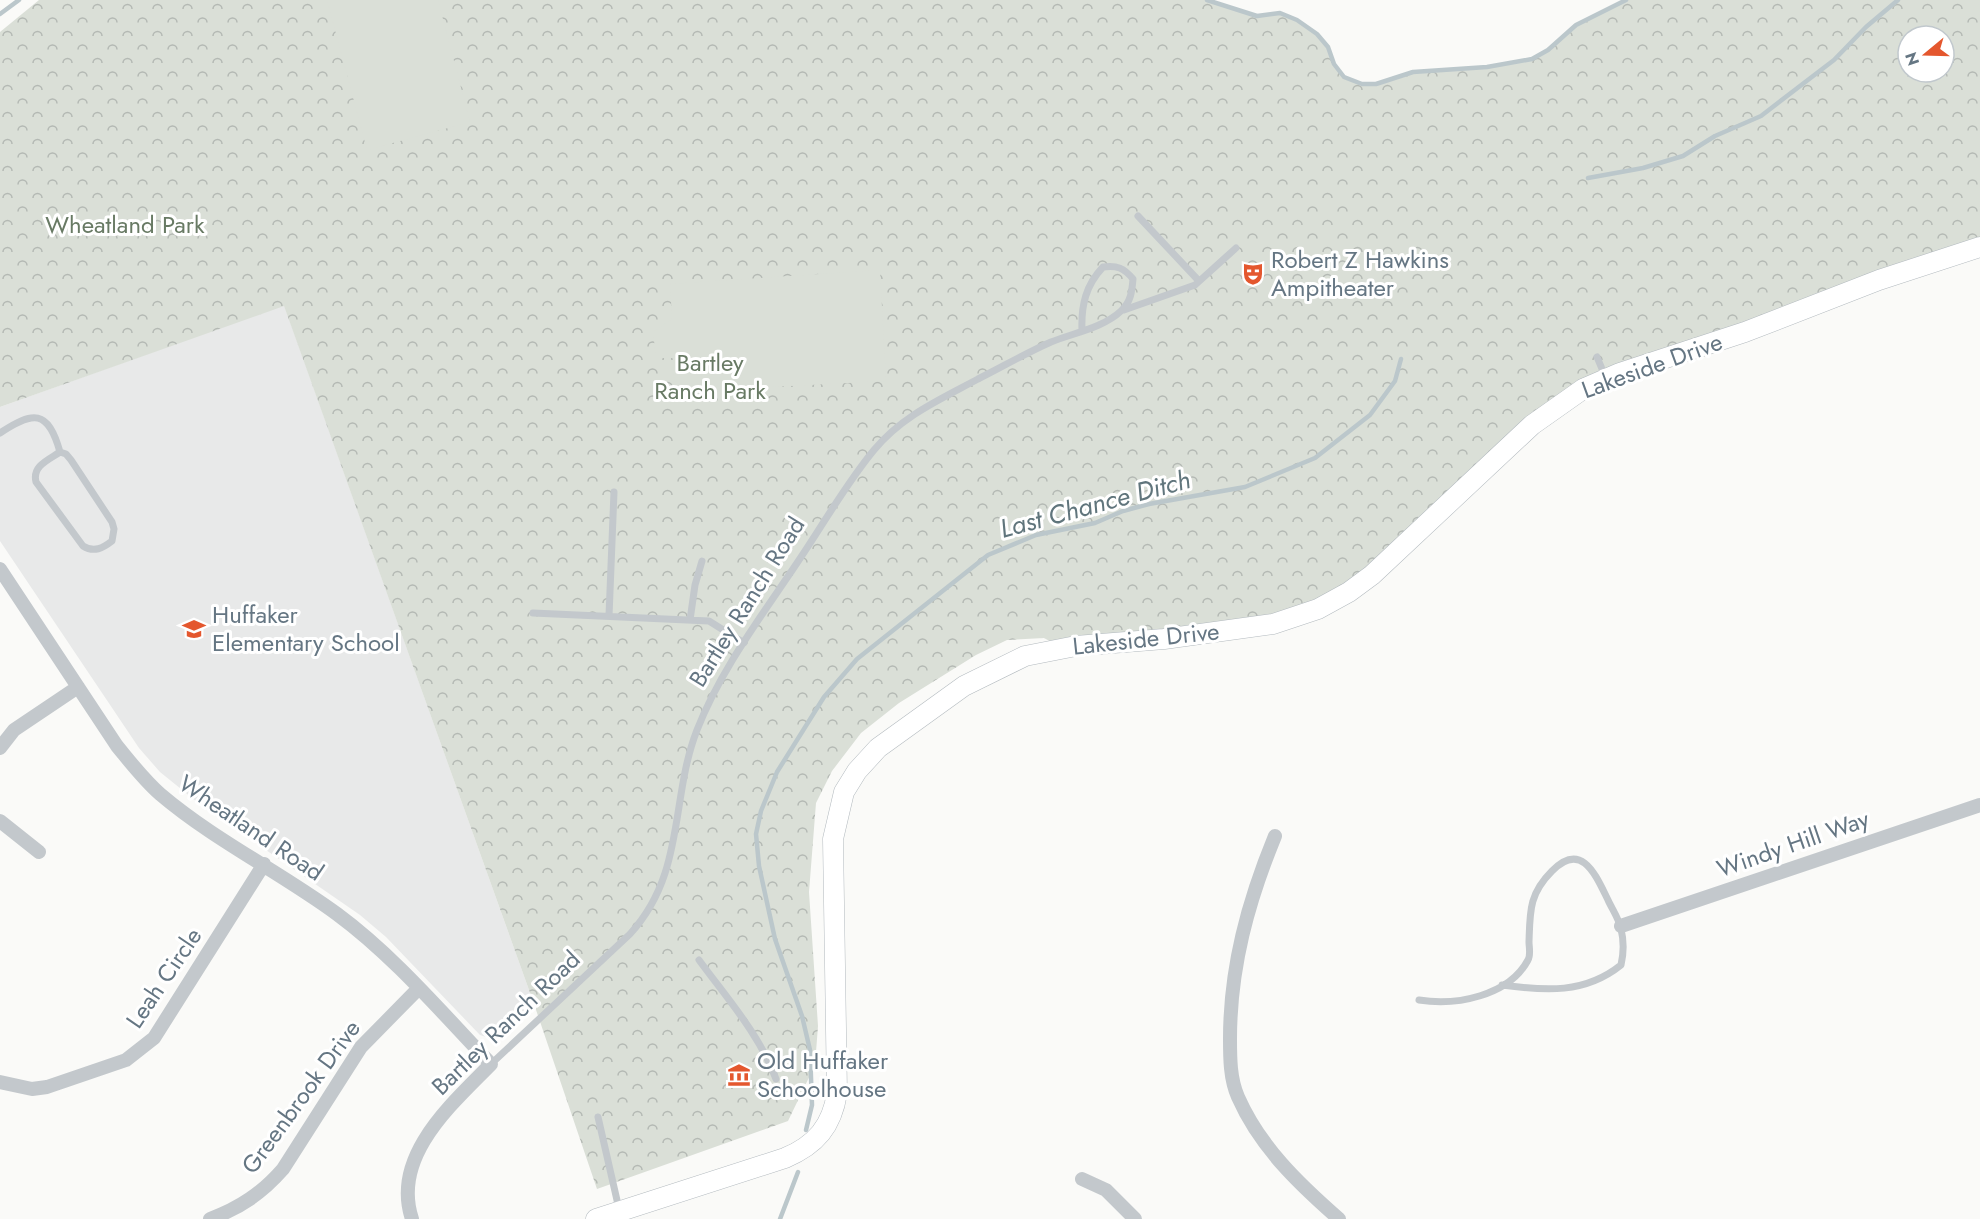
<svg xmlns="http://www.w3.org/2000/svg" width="1980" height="1219" font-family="Jost,sans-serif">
	<defs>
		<pattern id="park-crowns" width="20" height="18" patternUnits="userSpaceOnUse" patternTransform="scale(1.5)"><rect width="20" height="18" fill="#dadfd7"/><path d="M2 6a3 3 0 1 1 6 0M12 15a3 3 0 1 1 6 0" fill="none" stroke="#b4b9b4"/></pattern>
	</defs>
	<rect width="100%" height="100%" fill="#fafaf8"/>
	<path fill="#e8e9e9" d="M284 305 534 1004 501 1036 492 1039 480 1035 386 937 360 915 202 806 160 772 139 748 0 541V407Z"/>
	<path fill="url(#park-crowns)" fill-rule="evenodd" d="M39 0H1207L1257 16 1280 13 1297 20 1317 34 1328 47 1334 64 1344 77 1362 84H1376L1413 72 1487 67 1532 59 1548 50 1576 25 1626 0H1980V240L1611 370 1390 558 1305 612 1057 645 1044 638 1007 640 976 655 899 703 861 733 832 771 816 803 809 892 818 1026 815 1065 788 1121 597 1189 534 1004 284 306 0 407V32ZM1908 36H1944V72H1908Z"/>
	<path fill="#dadfd7" d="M327 0H438L470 122 367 150Z
		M880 270 886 381 675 392 673 358H656L653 332 672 319 670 284Z"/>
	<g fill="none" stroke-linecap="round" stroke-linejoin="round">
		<path stroke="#bbc7cb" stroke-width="4.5" d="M1207 0 1257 16 1280 13 1297 20 1317 34 1328 47 1334 64 1344 77 1362 84H1376L1413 72 1487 67 1532 59 1548 50 1576 25 1626 0
			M0 14 19 0
			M1588 178 1643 168 1683 156 1715 136 1761 116 1834 60 1866 27 1898 0
			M806 1130 812 1105 810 1050 802 1016 775 939 759 866 756 834 761 811 777 772 824 697 857 659 988 555 1036 535 1095 523 1123 511 1149 504 1245 487 1315 458 1370 415 1395 381 1401 359
			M780 1219 798 1172"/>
		<g stroke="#b3babf" stroke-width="21">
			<path id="secondary" d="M596 1219 785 1158C816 1145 832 1126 837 1093L833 839 844 792 857 771 878 748 964 686 1025 656 1076 646 1164 639 1273 624 1318 609 1349 592 1372 575 1532 425 1583 389 1620 373 1745 332 1879 280 1980 247"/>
		</g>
		<path stroke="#c3c8cc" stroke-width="7" d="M1138 216 1199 281
			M1124 310 1195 285 1236 248
			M1597 357 1605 376
			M0 433C33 411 48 409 60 452L66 454 71 460 112 522 114 529 112 541C103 548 94 553 83 546L36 482C32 466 48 460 60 452
			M533 613 709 621 744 643
			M609 616 614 492
			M690 620 695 585 702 561
			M699 960C726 997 760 1035 776 1079
			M1419 1000C1456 1006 1509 996 1528 960 1531 955 1529 947 1529 942 1530 911 1529 894 1552 871 1582 840 1596 876 1608 900 1612 909 1619 919 1621 929 1624 941 1624 952 1621 965 1585 994 1545 991 1502 985
			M491 1064 630 934C686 873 670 799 697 730 721 669 761 617 797 563 823 525 845 485 874 450 902 416 939 400 978 379 1002 367 1026 353 1051 342 1073 333 1103 328 1121 311 1131 302 1132 291 1133 279 1124 268 1117 265 1103 267 1086 285 1081 305 1082 330
			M598 1117 619 1209"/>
		<path stroke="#c3c8cc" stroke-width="14" d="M0 569 117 746C131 763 144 780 160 794 214 840 280 872 337 914 394 956 442 1013 491 1064 452 1104 391 1156 412 1219
			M0 748 14 730 78 687
			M0 821 39 852
			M1275 836C1248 902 1230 967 1230 1039 1230 1058 1230 1079 1238 1097 1260 1147 1299 1184 1339 1219
			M1621 926 1980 805
			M0 1082 32 1089 47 1087 126 1060 154 1038 264 864
			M1082 1179 1106 1190 1135 1219
			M210 1219C240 1208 262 1193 283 1169L361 1047 418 989"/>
		<use href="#secondary" stroke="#fff" stroke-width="20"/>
	</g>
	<defs>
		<g id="theatre-bare" transform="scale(1.8)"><path d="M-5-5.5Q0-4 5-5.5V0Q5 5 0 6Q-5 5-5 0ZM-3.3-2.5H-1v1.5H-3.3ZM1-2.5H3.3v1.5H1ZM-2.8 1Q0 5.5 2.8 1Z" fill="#e4572e" stroke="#fff" stroke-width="2.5" paint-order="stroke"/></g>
		<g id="school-bare" transform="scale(1.8)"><path d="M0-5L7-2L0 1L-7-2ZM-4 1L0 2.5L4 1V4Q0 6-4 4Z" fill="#e4572e" stroke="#fff" stroke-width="2.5" paint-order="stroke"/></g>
		<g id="museum-bare" transform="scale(1.8)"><path d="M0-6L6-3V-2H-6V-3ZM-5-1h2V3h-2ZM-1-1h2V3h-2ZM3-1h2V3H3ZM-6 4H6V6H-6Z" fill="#e4572e" stroke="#fff" stroke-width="2.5" paint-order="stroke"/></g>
	</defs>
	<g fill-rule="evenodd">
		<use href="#theatre-bare" x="1253" y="274"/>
		<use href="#school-bare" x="194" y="629"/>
		<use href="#museum-bare" x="739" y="1075"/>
	</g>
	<g text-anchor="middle" stroke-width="6" stroke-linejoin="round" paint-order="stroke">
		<g font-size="24" fill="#687a64" stroke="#fff">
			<text x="125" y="233">Wheatland Park</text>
			<text x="710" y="371">Bartley<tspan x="710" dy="28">Ranch Park</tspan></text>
		</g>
		<g font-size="24" fill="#657683" stroke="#fff" text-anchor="start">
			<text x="1271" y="268">Robert Z Hawkins<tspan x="1271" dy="28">Ampitheater</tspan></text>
			<text x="212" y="623">Huffaker<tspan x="212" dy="28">Elementary School</tspan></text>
			<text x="757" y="1069">Old Huffaker<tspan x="757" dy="28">Schoolhouse</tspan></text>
		</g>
		<g font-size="24" fill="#657683" stroke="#fff">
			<text transform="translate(1652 366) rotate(-20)" y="8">Lakeside Drive</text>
			<text transform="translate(747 602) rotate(-58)" y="8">Bartley Ranch Road</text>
			<text transform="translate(1146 639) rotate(-6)" y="8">Lakeside Drive</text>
			<text transform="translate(251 828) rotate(34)" y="8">Wheatland Road</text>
			<text transform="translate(1793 844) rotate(-19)" y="8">Windy Hill Way</text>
			<text transform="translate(164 978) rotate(-56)" y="8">Leah Circle</text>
			<text transform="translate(506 1023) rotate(-44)" y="8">Bartley Ranch Road</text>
			<text transform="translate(301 1097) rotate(-54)" y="8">Greenbrook Drive</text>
		</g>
		<g font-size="26" font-style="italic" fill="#60757c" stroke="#fff">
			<text transform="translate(1095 504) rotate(-15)" y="9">Last Chance Ditch</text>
		</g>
	</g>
	<g transform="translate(1926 54) rotate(251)"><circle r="28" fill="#ffffff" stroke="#c1c8cd" stroke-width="1.5"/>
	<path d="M0-4.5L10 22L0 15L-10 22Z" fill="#e4572e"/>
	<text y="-9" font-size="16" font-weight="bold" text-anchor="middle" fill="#657683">N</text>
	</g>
</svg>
